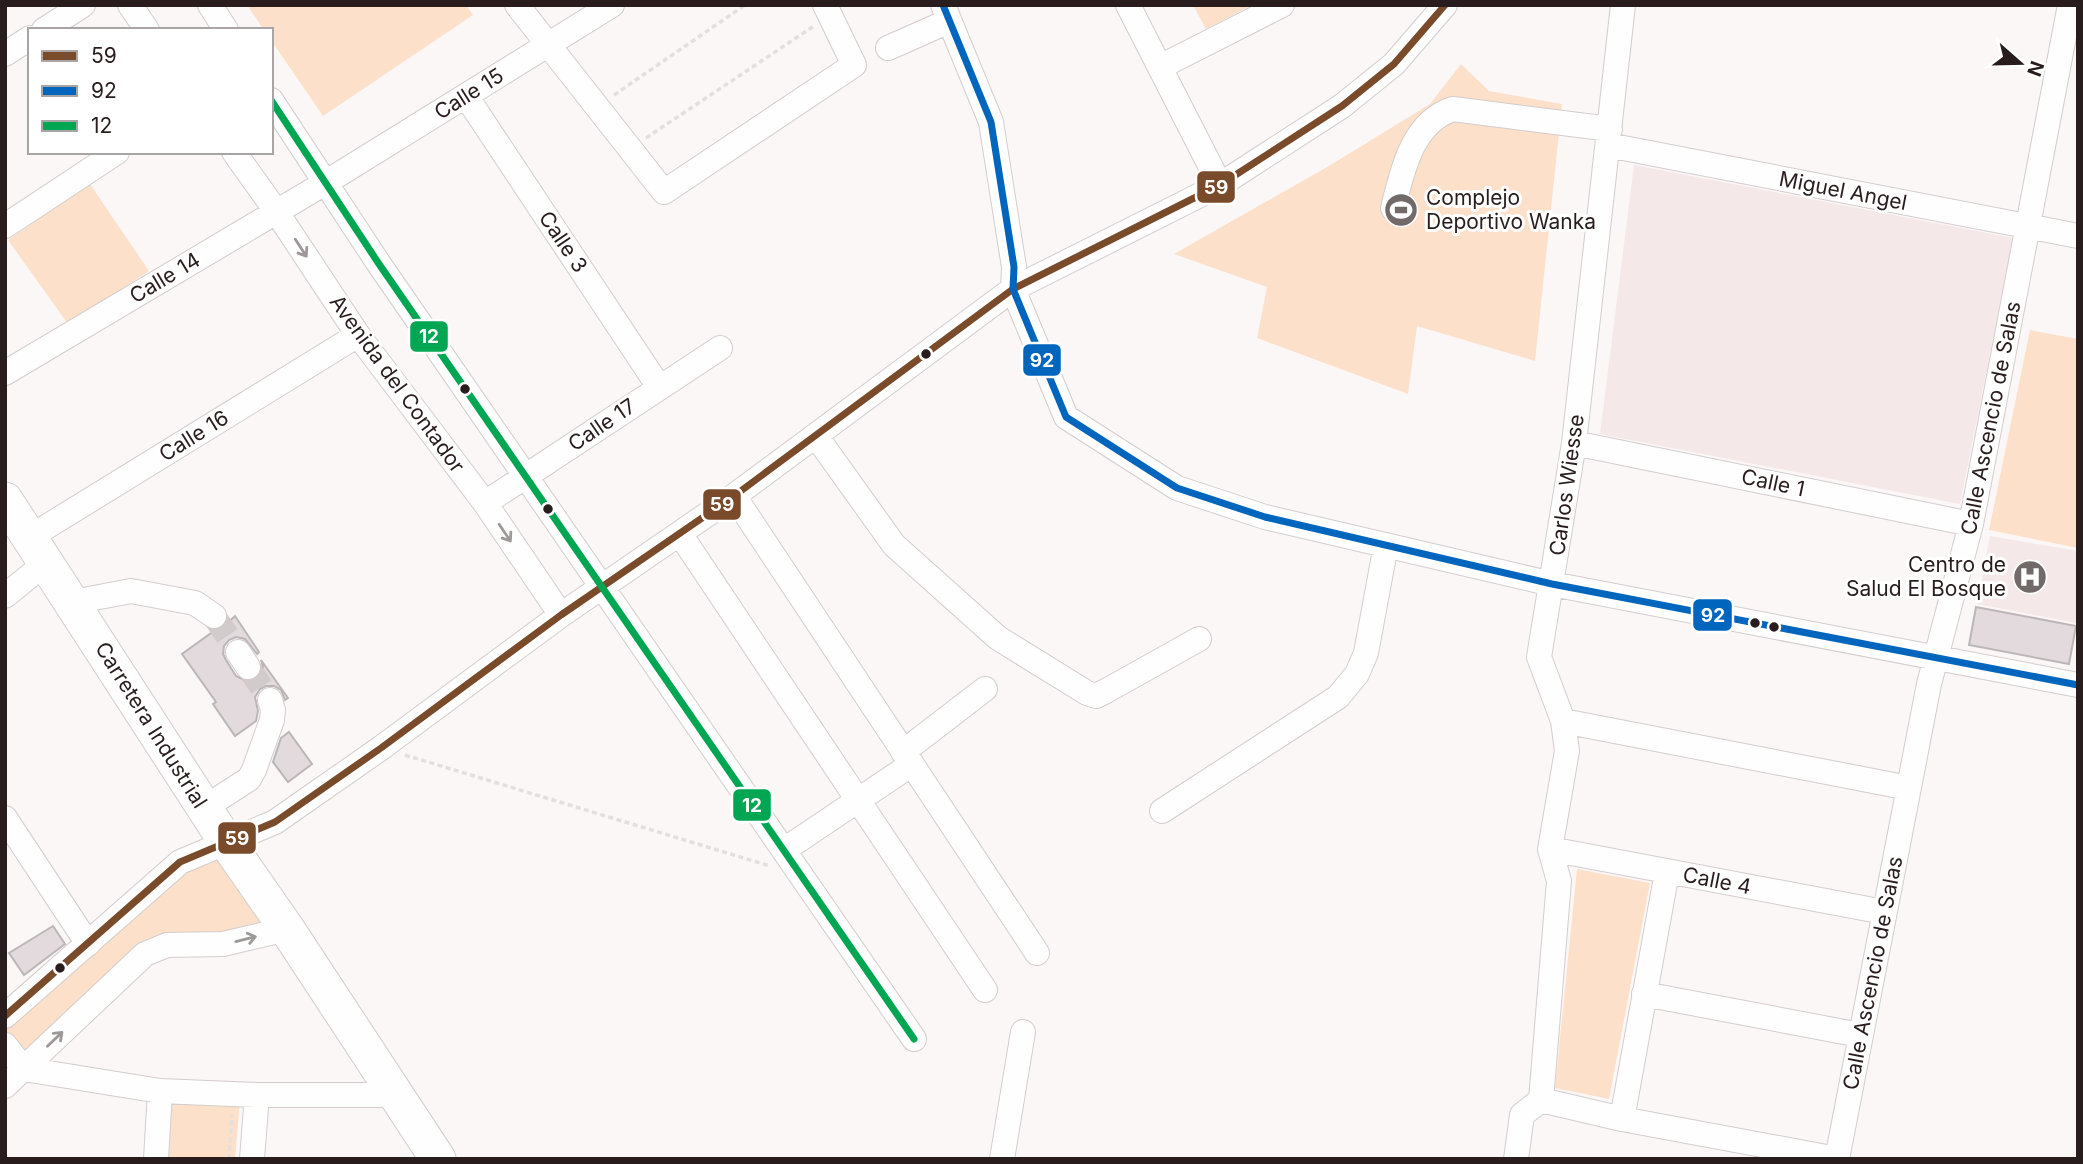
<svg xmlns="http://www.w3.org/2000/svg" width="2083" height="1164" font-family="Inter,sans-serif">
	<rect width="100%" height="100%" fill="#fbf7f7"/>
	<path fill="#f5e8e9" d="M1634 165 2013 238 1960 504 1600 434Z
		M1990 536 2078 551 2076 623 1977 604Z"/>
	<path fill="#fce0c9" d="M247 5H466L473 15 323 116 271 40V30H264Z
		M1193 5H1252L1206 29Z
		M1461 64 1489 91 1562 104 1535 361 1417 326 1408 394 1257 338 1267 287 1174 254 1329 166 1430 104Z
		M90 184 149 271 68 324 8 240Z
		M2030 330 2078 339V548L1989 530Z
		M227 843 287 929 167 945 5 1086V1016L180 862Z
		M1577 869 1650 883 1609 1099 1555 1088Z
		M165 1094 240 1100 235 1159H159Z"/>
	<path fill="#e2dadd" stroke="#bdb6b8" stroke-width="2" d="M1976 607 2076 626 2069 664 1969 645Z
		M235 616 259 652 257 654 245 639 236 637 229 640 224 646 223 654 226 660 236 676 248 682 256 680 261 674 263 667 261 660 288 698 285 700 281 690 274 686H266L260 689 255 697 258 711 256 721 235 736 213 704 216 702 182 654 214 631 221 629Z
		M289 732 312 764 288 782 273 762 281 738Z
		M53 926 65 944 24 975 9 953Z"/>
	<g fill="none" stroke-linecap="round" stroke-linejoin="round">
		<path stroke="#d1cbcb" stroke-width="24" stroke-dasharray="24 12" stroke-linecap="butt" d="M214 616 238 652
			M248 667 270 700"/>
		<g stroke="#d4cccd" stroke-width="26">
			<path id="minor" d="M130 5 147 30
				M210 5 226 30
				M517 5 664 192 854 65 825 5
				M943 5 991 122 1014 267 1013 289 1066 417 1177 488 1265 517 1552 584 2078 685
				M1128 5 1220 185
				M44 30 83 5
				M888 48 949 21
				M5 54 30 38
				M1160 67 1282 5
				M466 96 659 387
				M271 100 379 264 914 1039
				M1608 145 2078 236
				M234 152 276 211 358 335 485 503 561 615
				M1393 208C1402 172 1412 122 1453 109L1610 129
				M5 226 117 152
				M5 373 325 183 612 5
				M816 436 894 545 998 638 1087 693 1096 696 1106 691 1199 639
				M1574 443 1971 524
				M734 496 1037 953
				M485 503 720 348
				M680 534 985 990
				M30 537 358 335
				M5 596 47 562
				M73 602 131 591 195 603 214 616
				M238 652 248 667
				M1563 721 1909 788
				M903 752 985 689
				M204 808 249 779 254 770 272 720 273 710 270 700
				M1162 811 1338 697 1357 674 1366 653 1386 545
				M5 818 88 944
				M1550 849 1884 912
				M784 850 912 764
				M1644 994 1860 1035
				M5 1016 180 862 275 822 381 748 561 615 734 496 1013 289 1220 185 1342 106 1394 64 1445 5
				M5 1045 24 1069 160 1091 257 1095H395
				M5 1086 145 954 167 945 223 944 287 929
				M1541 1100 1622 1119 1837 1159
				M1622 1119 1667 872
				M156 1159 160 1091
				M252 1159 257 1095
				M1002 1159 1023 1032
				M1516 1159 1522 1115 1541 1100 1559 881 1550 849 1567 751 1563 721 1539 657 1574 443 1623 5
				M1837 1159 1929 684 1971 524 2070 5"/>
		</g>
		<g stroke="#d4cccd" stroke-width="37">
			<path id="highway" d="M5 500 227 843 287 929 438 1159"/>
		</g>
		<path stroke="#e2dfe0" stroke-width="3.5" stroke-dasharray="5 3.5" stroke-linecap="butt" d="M614 95 745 5
			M646 138 814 26
			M405 755 770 866
			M229 1159 232 1115"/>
		<use href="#minor" stroke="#fefefe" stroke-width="24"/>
		<use href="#highway" stroke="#fefefe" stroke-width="35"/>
		<g stroke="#fff" stroke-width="12">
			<path id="bus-1" d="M5 1016 180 862 275 822 381 748 561 615 734 496 1013 289 1220 185 1342 106 1394 64 1445 5"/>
		</g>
		<g stroke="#fff" stroke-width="12">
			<path id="bus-2" d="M943 5 991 122 1014 267 1013 289 1066 417 1177 488 1265 517 1552 584 2078 685"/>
		</g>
		<g stroke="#fff" stroke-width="12">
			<path id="bus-3" d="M271 100 379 264 914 1039"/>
		</g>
		<use href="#bus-1" stroke="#7a4b2a" stroke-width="7"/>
		<use href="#bus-2" stroke="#0065bd" stroke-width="7"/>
		<use href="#bus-3" stroke="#00a651" stroke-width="7"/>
	</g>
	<defs><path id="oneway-shaft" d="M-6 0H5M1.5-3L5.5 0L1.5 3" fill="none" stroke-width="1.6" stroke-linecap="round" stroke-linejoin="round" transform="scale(1.75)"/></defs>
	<g stroke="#9e9899">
		<use href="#oneway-shaft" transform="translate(301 248) rotate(57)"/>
		<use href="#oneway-shaft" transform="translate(505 533) rotate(56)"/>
		<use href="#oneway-shaft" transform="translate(246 939) rotate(-14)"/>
		<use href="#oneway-shaft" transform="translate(55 1039) rotate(-44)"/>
	</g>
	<defs>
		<g id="stadium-disc" transform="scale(1.75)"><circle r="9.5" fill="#726969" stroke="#fff"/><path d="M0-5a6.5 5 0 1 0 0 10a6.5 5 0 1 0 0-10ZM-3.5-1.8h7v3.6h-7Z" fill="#fff"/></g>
		<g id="hospital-disc" transform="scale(1.75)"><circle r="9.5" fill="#726969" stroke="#fff"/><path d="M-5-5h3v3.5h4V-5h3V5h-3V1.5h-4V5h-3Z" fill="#fff"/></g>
	</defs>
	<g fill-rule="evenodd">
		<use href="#stadium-disc" x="1401" y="210"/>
		<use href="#hospital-disc" x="2030" y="577"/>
	</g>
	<g fill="#291c1d" stroke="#fff" stroke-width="2.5">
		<circle cx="926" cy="354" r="6"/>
		<circle cx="465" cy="389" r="6"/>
		<circle cx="548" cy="509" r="6"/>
		<circle cx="1755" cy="623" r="6"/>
		<circle cx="1774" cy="627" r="6"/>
		<circle cx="60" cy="968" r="6"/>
	</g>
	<g text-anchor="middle" stroke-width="6" stroke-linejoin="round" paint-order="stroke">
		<g font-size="21" fill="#291c1d" stroke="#fff">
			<text transform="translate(469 94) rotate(-32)" y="7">Calle 15</text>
			<text transform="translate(1843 191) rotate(11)" y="7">Miguel Angel</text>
			<text transform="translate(563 242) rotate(56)" y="7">Calle 3</text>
			<text transform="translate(165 278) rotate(-31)" y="7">Calle 14</text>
			<text transform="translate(397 384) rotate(54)" y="7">Avenida del Contador</text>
			<text transform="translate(1991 418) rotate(-79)" y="7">Calle Ascencio de Salas</text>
			<text transform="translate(602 425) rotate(-34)" y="7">Calle 17</text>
			<text transform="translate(194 436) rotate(-32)" y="7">Calle 16</text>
			<text transform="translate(1773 483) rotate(12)" y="7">Calle 1</text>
			<text transform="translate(1567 485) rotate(-82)" y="7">Carlos Wiesse</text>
			<text transform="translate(151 725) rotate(58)" y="7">Carretera Industrial</text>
			<text transform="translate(1717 881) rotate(11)" y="7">Calle 4</text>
			<text transform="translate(1873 973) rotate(-79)" y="7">Calle Ascencio de Salas</text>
		</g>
		<g font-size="21" fill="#291c1d" stroke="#fff" text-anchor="start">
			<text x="1426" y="205">Complejo<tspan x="1426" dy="24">Deportivo Wanka</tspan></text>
			<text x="2006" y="572" text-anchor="end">Centro de<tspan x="2006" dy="24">Salud El Bosque</tspan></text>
		</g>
	</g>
	<g stroke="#fff" stroke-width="2.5">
		<rect x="1196" y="170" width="40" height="34" rx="7" fill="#7a4b2a"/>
		<rect x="409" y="320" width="40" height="33" rx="7" fill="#00a651"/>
		<rect x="1022" y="343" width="40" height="34" rx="7" fill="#0065bd"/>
		<rect x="702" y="488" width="40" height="33" rx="7" fill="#7a4b2a"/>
		<rect x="1692" y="598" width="41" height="34" rx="7" fill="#0065bd"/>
		<rect x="732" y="788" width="40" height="34" rx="7" fill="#00a651"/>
		<rect x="217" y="821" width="40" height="34" rx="7" fill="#7a4b2a"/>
	</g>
	<g font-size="19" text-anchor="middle" font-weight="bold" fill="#fff">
		<text x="1216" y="194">59</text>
		<text x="429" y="343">12</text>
		<text x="1042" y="367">92</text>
		<text x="722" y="511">59</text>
		<text x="1713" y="622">92</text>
		<text x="752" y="812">12</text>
		<text x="237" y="845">59</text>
	</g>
	<rect width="2083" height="1164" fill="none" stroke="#291c1d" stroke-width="14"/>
	<rect x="28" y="28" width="245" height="126" fill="#ffffff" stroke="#a9a4a5" stroke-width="2"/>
	<rect x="42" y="51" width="35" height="10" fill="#7a4b2a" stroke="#a9a4a5" stroke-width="2"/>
	<text x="91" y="63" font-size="21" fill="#291c1d">59</text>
	<rect x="42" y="86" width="35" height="10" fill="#0065bd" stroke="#a9a4a5" stroke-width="2"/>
	<text x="91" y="98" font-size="21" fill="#291c1d">92</text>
	<rect x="42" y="121" width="35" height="10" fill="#00a651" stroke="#a9a4a5" stroke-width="2"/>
	<text x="91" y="133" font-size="21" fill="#291c1d">12</text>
	<g transform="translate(2020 63) rotate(110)" stroke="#ffffff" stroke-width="5" paint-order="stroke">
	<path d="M0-5L12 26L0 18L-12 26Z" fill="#291c1d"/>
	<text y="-10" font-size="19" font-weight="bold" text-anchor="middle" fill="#291c1d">N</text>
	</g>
</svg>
